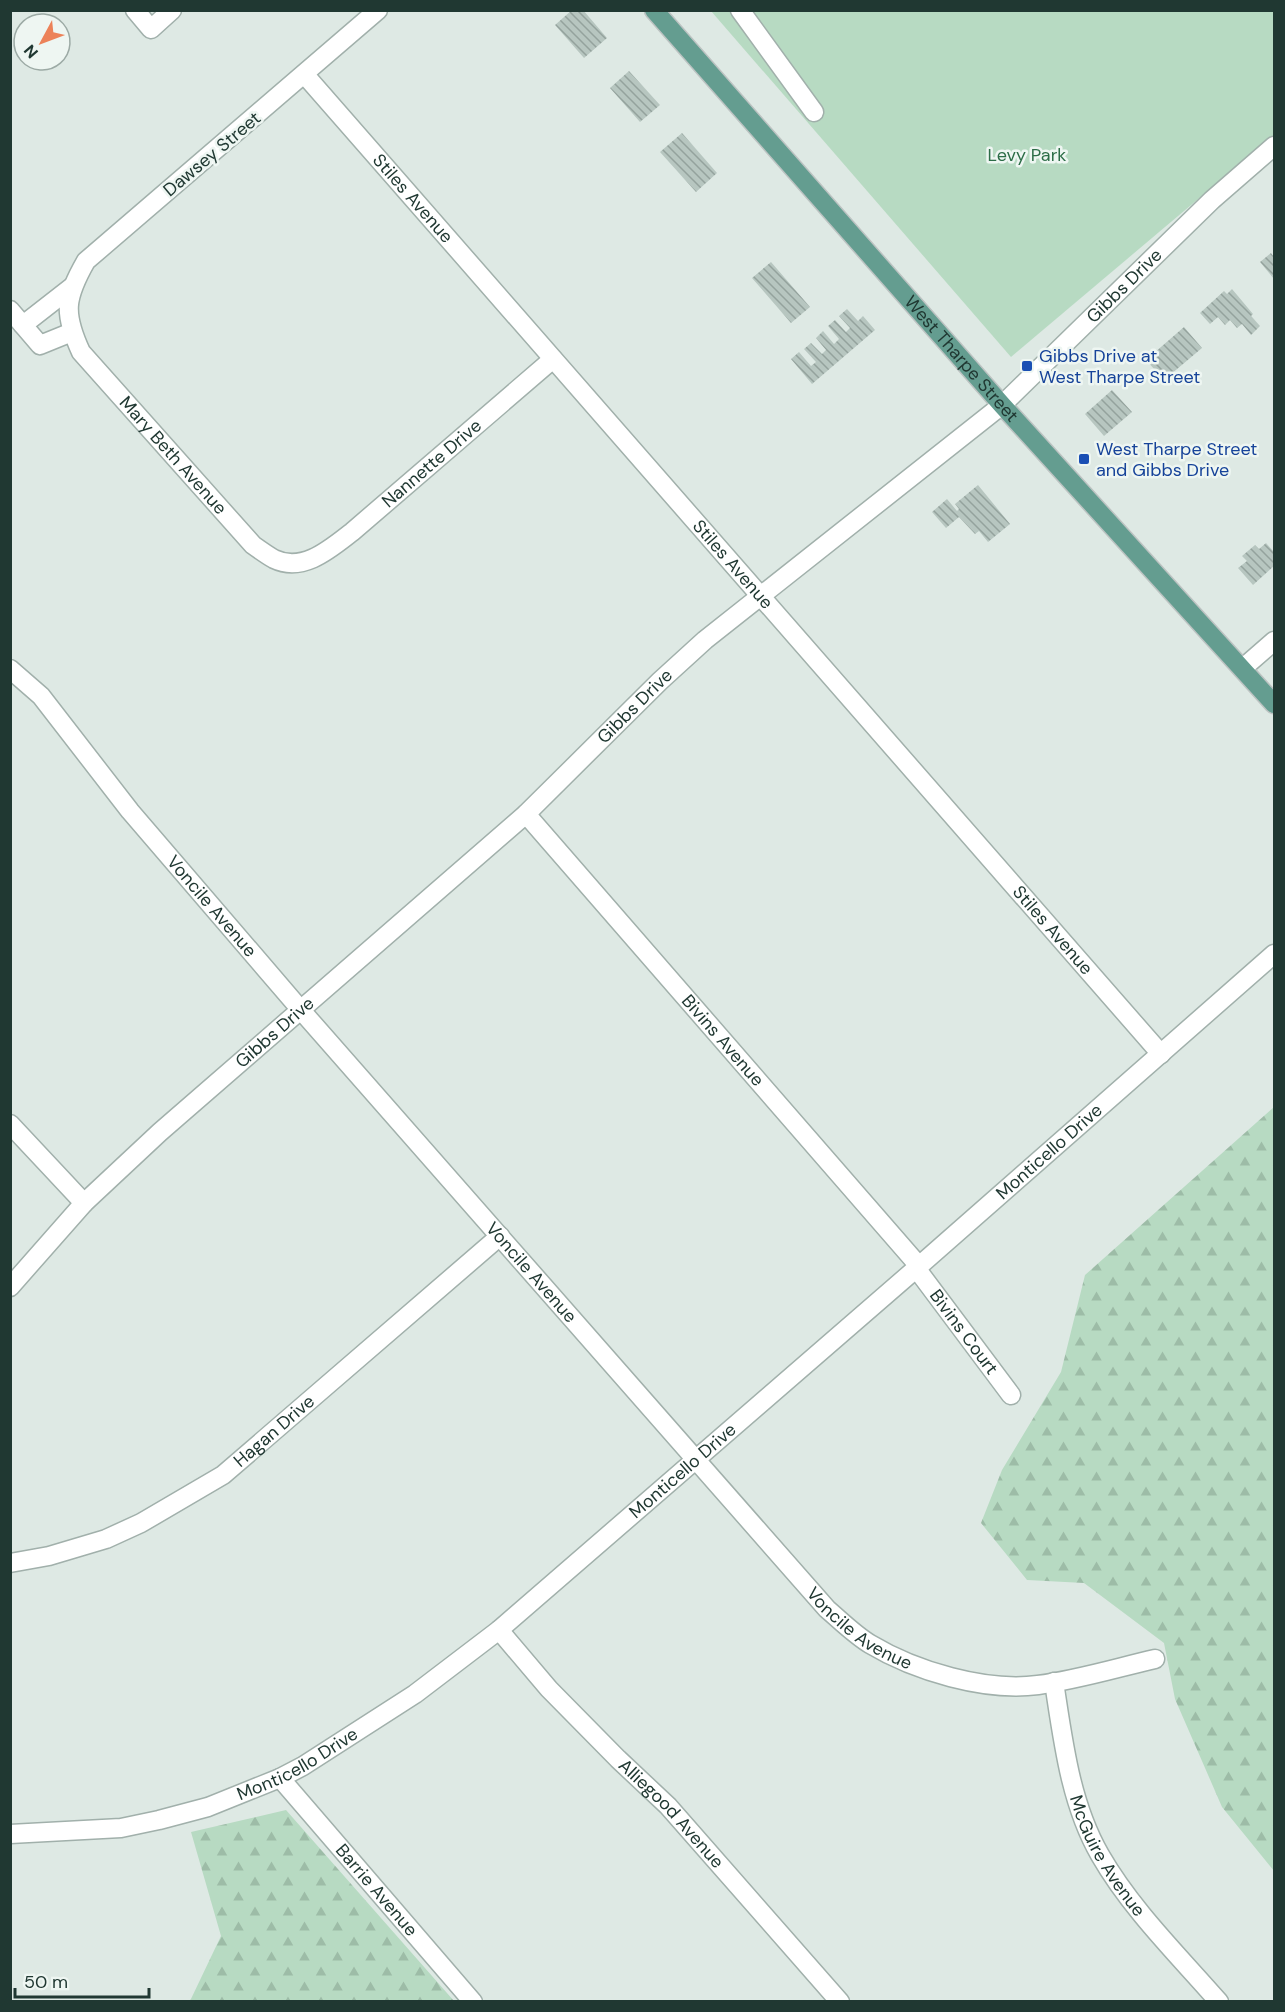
<svg xmlns="http://www.w3.org/2000/svg" width="1285" height="2012" font-family="'DM Sans',sans-serif">
	<defs>
		<pattern id="forest-firs" width="22" height="20" patternUnits="userSpaceOnUse" patternTransform="scale(1.5)"><rect width="22" height="20" fill="#b7dac2"/><path d="M5 1l3.5 6h-7zM16 11l3.5 6h-7z" fill="#9dbca7"/></pattern>
		<pattern id="building-back-hatch" width="6" height="6" patternUnits="userSpaceOnUse" patternTransform="scale(1.5)"><rect width="6" height="6" fill="#b7c6c0"/><path d="M-1 5l2 2M0 0l6 6M5-1l2 2" fill="none" stroke="#94a29d"/></pattern>
	</defs>
	<rect width="100%" height="100%" fill="#dee9e4"/>
	<path fill="url(#forest-firs)" d="M1274 1107V1871L1222 1807 1175 1699 1164 1643 1084 1583 1027 1580 981 1523 1002 1470 1061 1372 1085 1275Z
		M286 1810 454 2001H190L221 1936 191 1832Z"/>
	<path fill="#b7dac2" d="M711 11H1274V135L1011 357Z"/>
	<path fill="url(#building-back-hatch)" d="M572 10H583L607 38 584 58 555 25Z
		M629 71 660 105 640 122 610 88Z
		M682 133 717 173 696 192 660 152Z
		M1271 253 1274 257V279L1260 262Z
		M771 262 810 307 791 323 752 278Z
		M1232 289 1253 314 1251 316 1260 326 1251 335 1242 324 1237 328 1230 320 1225 325 1218 317 1210 324 1200 313 1224 291 1227 294Z
		M847 309 858 321 863 316 875 330 812 384 791 359 799 352 811 366 816 362 804 349 811 343 822 354 826 350 816 338 823 331 834 344 839 339 828 326 835 320 846 332 850 328 839 316Z
		M1184 327 1202 348 1164 380 1146 360Z
		M1112 390 1132 412 1104 436 1085 414Z
		M978 485 1010 524 988 542 979 531 975 534 959 517 946 528 932 512 947 499 957 511 959 509 955 504Z
		M1266 543 1274 552V566L1253 585 1238 568 1247 561 1242 556 1255 545 1259 549Z"/>
	<g fill="none" stroke-linecap="round" stroke-linejoin="round">
		<g stroke="#a1b0ab" stroke-width="21">
			<g id="minor">
				<path d="M135 10 151 29 172 10"/>
				<path id="s1" d="M378 10 86 261C65 298 63 313 81 352L253 545C260 550 267 555 274 559 303 573 330 549 352 532L553 359"/>
				<path d="M740 10 814 112"/>
				<path id="s2" d="M305 75 1161 1054"/>
				<path d="M10 310 40 345 72 332"/>
				<path d="M23 325 73 286"/>
				<path d="M1243 668 1274 641"/>
				<path id="s3" d="M10 669 41 696 130 811 300 1009 827 1609C841 1621 855 1635 870 1644 915 1671 985 1692 1038 1685 1077 1680 1116 1668 1155 1659"/>
				<path id="s4" d="M526 814 919 1266"/>
				<path d="M10 1124 84 1203"/>
				<path id="s5" d="M916 1268 1011 1395"/>
				<path id="s6" d="M10 1287 84 1203 160 1132 526 814 660 681 705 640 1002 405 1212 200 1274 146"/>
				<path id="s7" d="M10 1563 49 1556 106 1539 141 1523 223 1475 500 1236"/>
				<path id="s8" d="M499 1630 549 1689 618 1759 668 1806 840 2002"/>
				<path id="s9" d="M1054 1682C1063 1740 1070 1803 1100 1855 1131 1909 1178 1955 1219 2002"/>
				<path id="s10" d="M280 1778 473 2002"/>
				<path id="s11" d="M10 1834 121 1828 159 1820 208 1807 280 1778 303 1766 415 1694 499 1630 919 1266 1274 954"/>
			</g>
		</g>
		<g stroke="#bcc3c2" stroke-width="21">
			<g id="major">
				<path id="s12" d="M654 10 1002 405 1274 704"/>
			</g>
		</g>
		<use href="#minor" stroke="#fff" stroke-width="18"/>
		<use href="#major" stroke="#649d90" stroke-width="18"/>
	</g>
	<g fill="#1a4fb4" stroke="#eef6f2" stroke-width="2">
		<rect x="1021" y="360" width="12" height="12" rx="3"/>
		<rect x="1078" y="453" width="12" height="12" rx="3"/>
	</g>
	<g text-anchor="middle" stroke-width="5" stroke-linejoin="round" paint-order="stroke">
		<g font-size="18" fill="#203832" stroke="#eef6f2">
			<text transform="translate(212 154) rotate(-40)" y="6">Dawsey Street</text>
			<text dy="6" stroke="none"><textPath href="#s2" startOffset="164">Stiles Avenue</textPath></text>
			<text dy="6" stroke="none"><textPath href="#s6" startOffset="1500">Gibbs Drive</textPath></text>
			<text dy="6" stroke="none"><textPath href="#s12" startOffset="465">West Tharpe Street</textPath></text>
			<text dy="6" stroke="none"><textPath href="#s1" startOffset="620">Mary Beth Avenue</textPath></text>
			<text dy="6" stroke="none"><textPath href="#s1" startOffset="958">Nannette Drive</textPath></text>
			<text dy="6" stroke="none"><textPath href="#s2" startOffset="650">Stiles Avenue</textPath></text>
			<text dy="6" stroke="none"><textPath href="#s6" startOffset="854">Gibbs Drive</textPath></text>
			<text dy="6" stroke="none"><textPath href="#s3" startOffset="312">Voncile Avenue</textPath></text>
			<text dy="6" stroke="none"><textPath href="#s2" startOffset="1136">Stiles Avenue</textPath></text>
			<text dy="6" stroke="none"><textPath href="#s6" startOffset="368">Gibbs Drive</textPath></text>
			<text dy="6" stroke="none"><textPath href="#s4" startOffset="300">Bivins Avenue</textPath></text>
			<text dy="6" stroke="none"><textPath href="#s11" startOffset="1272">Monticello Drive</textPath></text>
			<text dy="6" stroke="none"><textPath href="#s3" startOffset="798">Voncile Avenue</textPath></text>
			<text dy="6" stroke="none"><textPath href="#s5" startOffset="80">Bivins Court</textPath></text>
			<text dy="6" stroke="none"><textPath href="#s7" startOffset="300">Hagan Drive</textPath></text>
			<text dy="6" stroke="none"><textPath href="#s11" startOffset="786">Monticello Drive</textPath></text>
			<text dy="6" stroke="none"><textPath href="#s3" startOffset="1284">Voncile Avenue</textPath></text>
			<text dy="6" stroke="none"><textPath href="#s11" startOffset="300">Monticello Drive</textPath></text>
			<text dy="6" stroke="none"><textPath href="#s8" startOffset="252">Alliegood Avenue</textPath></text>
			<text dy="6" stroke="none"><textPath href="#s9" startOffset="184">McGuire Avenue</textPath></text>
			<text dy="6" stroke="none"><textPath href="#s10" startOffset="148">Barrie Avenue</textPath></text>
		</g>
		<g font-size="18" fill="#2c6d47" stroke="#eef6f2">
			<text x="1027" y="161">Levy Park</text>
		</g>
		<g font-size="18" fill="#164399" stroke="#eef6f2" text-anchor="start">
			<text x="1039" y="362">Gibbs Drive at<tspan x="1039" dy="21">West Tharpe Street</tspan></text>
			<text x="1096" y="455">West Tharpe Street<tspan x="1096" dy="21">and Gibbs Drive</tspan></text>
		</g>
	</g>
	<rect width="1285" height="2012" fill="none" stroke="#203832" stroke-width="24"/>
	<g transform="translate(42 42) rotate(229)"><circle r="28" fill="#eef6f2" stroke="#9caaa5" stroke-width="1.5"/>
	<path d="M0-4.5L10 22L0 15L-10 22Z" fill="#ec8259"/>
	<text y="-9" font-size="16" font-weight="bold" text-anchor="middle" fill="#203832">N</text>
	</g>
	<path d="M15 1988v9h134v-9" fill="none" stroke="#203832" stroke-width="3"/>
	<text x="24" y="1988" font-size="18" fill="#203832" stroke="#eef6f2" stroke-width="4.5" paint-order="stroke">50 m</text>
</svg>
